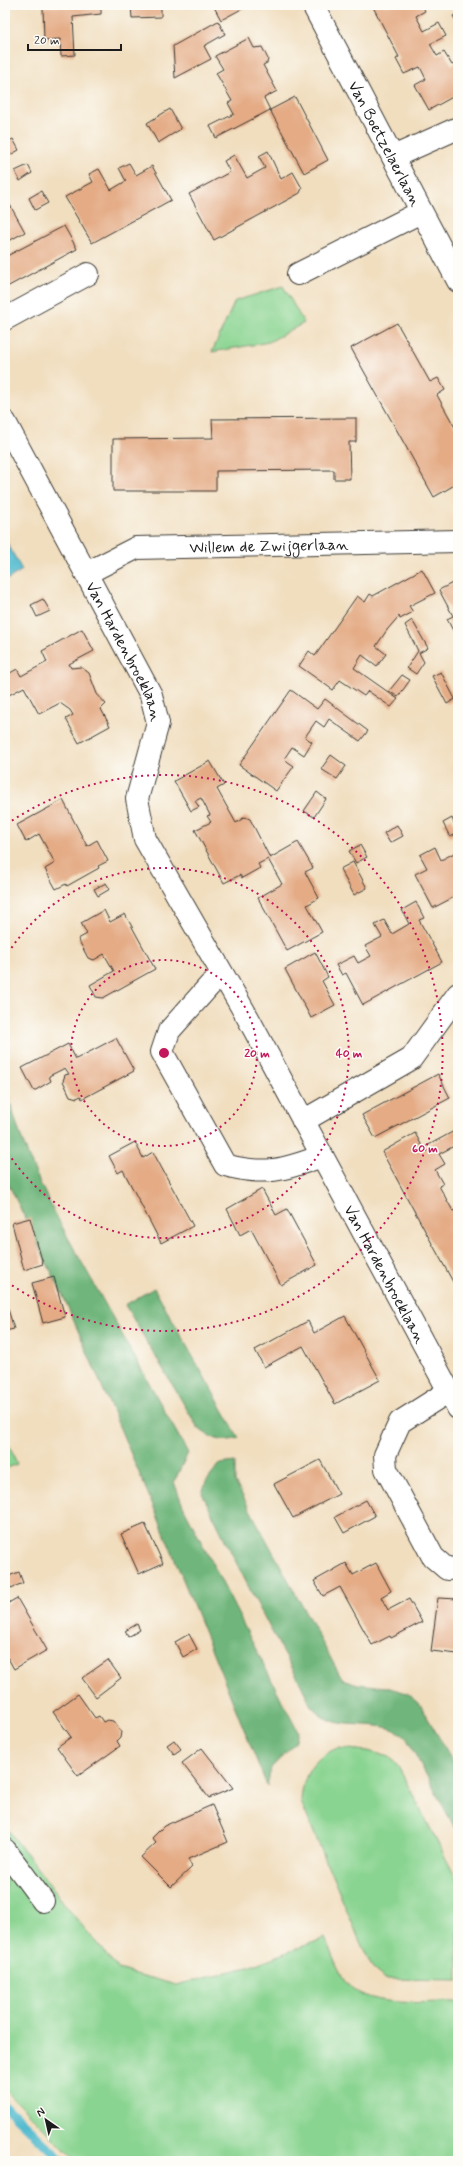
<svg xmlns="http://www.w3.org/2000/svg" width="463" height="2166" font-family="Mynerve,sans-serif">
	<rect width="100%" height="100%" fill="#fdfcf7"/>
	<filter id="ink" filterUnits="userSpaceOnUse"><feTurbulence type="fractalNoise" baseFrequency=".025" numOctaves="2"/><feDisplacementMap in="SourceGraphic" scale="8" xChannelSelector="R" yChannelSelector="G"/><feConvolveMatrix kernelMatrix="1 2 1 2 8 2 1 2 1" color-interpolation-filters="sRGB"/></filter>
	<filter id="wash" filterUnits="userSpaceOnUse"><feTurbulence type="fractalNoise" baseFrequency=".012" numOctaves="4" result="noise"/><feDisplacementMap in="SourceGraphic" scale="16" xChannelSelector="R" yChannelSelector="G"/><feGaussianBlur stdDeviation="0.9" result="paint"/><feColorMatrix in="noise" values="0 0 0 0 0 0 0 0 0 0 0 0 0 0 0 0 0 1.4 0 .05"/><feComposite in="paint" operator="in"/></filter>
	<g filter="url(#wash)">
		<rect width="100%" height="100%" fill="#f1debf"/>
		<path fill="#8ad491" stroke="#537856" d="M283 286 304 323 269 342 212 352 235 301Z
			M5 1435 17 1464 5 1469Z
			M338 1748 368 1751 390 1757 399 1768 458 1882V1980L385 1979 374 1970 361 1944 301 1802C302 1776 313 1757 338 1748Z
			M5 1826 70 1911 118 1969 176 1985 248 1967 325 1938C332 1953 337 1973 349 1985 370 2009 428 2001 458 2002V2161H76L5 2090Z"/>
		<path fill="#6fb67b" stroke="#46694c" d="M5 1080C20 1154 57 1219 94 1284 125 1340 157 1397 188 1453L174 1482 183 1506 298 1732 295 1743 271 1768 267 1786 152 1503 64 1298 5 1177Z
			M154 1288 239 1438C221 1443 212 1439 198 1428L125 1305Z
			M235 1462V1482L342 1679 358 1684 386 1687 407 1693 419 1703 458 1770V1834L407 1739C387 1715 342 1734 319 1714 310 1707 302 1685 296 1675 262 1616 232 1554 202 1493L206 1482 220 1464Z"/>
		<path fill="#52bbcf" stroke="#376c76" d="M5 539 22 570 5 581Z"/>
		<g fill="none" stroke-linecap="round" stroke-linejoin="round">
			<path stroke="#52bbcf" stroke-width="9" d="M5 2106 62 2161"/>
		</g>
		<g id="blocks">
			<path fill="#e4ab85" d="M72 5H101V14L73 17 75 55 61 56 60 39 44 40 43 7Z
				M131 5H161V17L132 18Z
				M213 5H249L221 20Z
				M372 5H422L425 11 416 16 424 31 439 23 446 36 430 44 437 56 444 52 452 65 458 62V94L429 110 415 85 426 79 420 67 404 74 396 59 399 57Z
				M458 13V25L453 16Z
				M218 21 225 34 204 46 211 59 175 78 173 46Z
				M249 38 254 48 262 47 268 59 267 63 263 65 277 91 264 98 270 110 216 138 210 126 234 114 228 103 232 101 216 73 223 69 215 56Z
				M295 97 328 160 304 173 270 110Z
				M170 109 181 129 158 143 147 123Z
				M13 139 19 150 5 158V143Z
				M268 151 281 179 293 172 302 188 300 193 214 240 189 194 230 172 224 161 234 155 247 178 265 168 259 156Z
				M129 163 136 175 152 166 171 200 92 243 65 197 93 182 89 174 99 169 111 190 126 181 119 168Z
				M28 165 32 173 20 181 15 171Z
				M41 191 48 203 35 210 29 198Z
				M5 196 25 232 5 243Z
				M64 226 77 249 5 288V257Z
				M397 323 430 382 438 378 445 390 437 395 458 433V483L434 497 351 348Z
				M356 418V442H349L350 479H334V470L216 471V491H113V439L213 438 212 419Z
				M422 569 435 593 409 606 413 612 400 619 399 616 387 630 376 646 386 654 377 666 362 655 354 668 398 699 391 707 368 691 364 696 340 680 333 690 299 666 309 651 315 656 357 596 365 602 370 594 373 596Z
				M458 580V640L447 619 453 616 439 590Z
				M43 599 50 611 37 617 31 605Z
				M412 620 428 648 419 653 424 662 416 674 407 668 418 651 405 625Z
				M82 629 94 651 69 664 71 668 81 667 89 673 97 694 106 704 101 709 110 726 79 743 66 719 73 715 70 710 60 703 39 714 24 687 7 696 5 692V676L17 669 21 676 47 662 42 651Z
				M441 672 455 699 447 704 432 676Z
				M402 675 410 680 398 697 389 691Z
				M291 690 317 709 325 699 368 731 360 741 329 719 324 727 316 721 305 737 312 742 304 755 292 747 284 759 294 766 276 791 239 765Z
				M331 755 346 766 337 779 321 769Z
				M210 761 224 785 217 789 236 823 245 817 250 819 270 858 298 842 313 868 305 872 319 898 307 905 322 932 287 951 258 898 282 884 268 859 258 864 260 868 242 878 240 875 224 883 195 830 211 822 207 816 210 815 201 798 195 801 199 807 191 811 174 781Z
				M317 792 326 799 314 817 304 811Z
				M63 800 87 846 97 840 108 861 98 866 99 868 67 886 66 884 56 889 45 869 55 863 39 834 26 842 17 825Z
				M452 818 458 833 450 837 443 823Z
				M397 825 403 836 390 843 384 833Z
				M360 845 367 857 356 863 349 851Z
				M435 847 441 860 458 851V895L433 908 415 874 427 868 420 855Z
				M353 862 367 888 354 895 340 869Z
				M106 883 110 889 98 896 94 889Z
				M416 902 424 918 419 920 442 962 363 1005 346 973 342 975 336 965 354 956 358 963 371 956 365 946 382 937 375 925 384 920 392 934 409 924 402 910Z
				M104 910 110 922 125 914 155 969 103 998 96 997 90 985 114 971 104 954 94 960 88 958 78 939 87 934 81 923Z
				M315 952 328 977 322 981 335 1005 311 1018 285 969Z
				M116 1038 134 1071 82 1099 81 1096 77 1098 70 1096 63 1081 65 1075 69 1074 65 1068 49 1076 51 1081 34 1091 22 1068 68 1044 76 1059Z
				M438 1074 450 1098 375 1138 362 1115Z
				M458 1129V1144L439 1154 445 1164 435 1170 443 1184 439 1186 453 1211 458 1209V1291L382 1152 415 1133 423 1148Z
				M135 1142 143 1158 153 1152 193 1226 161 1243 123 1170 118 1173 109 1156Z
				M262 1189 276 1215 287 1209 317 1265 281 1285 251 1229 240 1235 227 1209Z
				M30 1218 43 1264 24 1270 12 1223Z
				M54 1277 65 1317 43 1323 32 1283Z
				M5 1299 14 1329 5 1331Z
				M345 1316 380 1380 335 1404 303 1346 264 1367 255 1350 308 1321 314 1333Z
				M320 1460 339 1494 293 1518 274 1484Z
				M366 1500 375 1516 344 1533 335 1517Z
				M145 1524 163 1563 139 1574 121 1534Z
				M346 1563 353 1575 376 1563 391 1591 381 1597 388 1610 409 1599 422 1622 391 1638 390 1636 372 1645 340 1587 323 1596 314 1581Z
				M19 1572 23 1583 11 1588 6 1577Z
				M17 1598 47 1650 14 1669 5 1653V1605Z
				M438 1598 458 1599V1654L431 1651Z
				M137 1624 140 1630 128 1637 125 1631Z
				M189 1634 197 1649 183 1657 175 1642Z
				M108 1660 121 1678 96 1697 82 1678Z
				M78 1694 95 1718 99 1716 103 1722 107 1720 113 1721 121 1732 120 1738 117 1741 120 1746 78 1776 57 1747 71 1737 53 1712Z
				M174 1740 181 1749 174 1754 167 1745Z
				M202 1748 233 1788 209 1798 182 1763Z
				M212 1805 228 1842 188 1859 192 1867 171 1887 141 1857 156 1843 152 1838 164 1826Z"/>
		</g>
	</g>
	<g filter="url(#ink)">
		<use href="#blocks" fill-opacity="0" stroke="#3c3934" stroke-width="1"/>
		<g fill="none" stroke-linecap="round" stroke-linejoin="round">
			<g stroke="#3c3934" stroke-width="24">
				<g id="minor">
					<path id="s1" d="M313 5 458 281"/>
					<path d="M393 157 458 128"/>
					<path d="M298 274 421 212"/>
					<path d="M5 319 88 274"/>
					<path id="s2" d="M5 422 151 695 158 723 137 799 145 839 248 1018 458 1408"/>
					<path id="s3" d="M87 573 136 548 458 541"/>
					<path d="M223 975 210 985 169 1031 162 1052 225 1165C264 1176 284 1170 322 1156"/>
					<path d="M303 1121 411 1059 458 994"/>
					<path d="M449 1391 400 1422 385 1455 386 1469 433 1557 447 1569 458 1568"/>
					<path d="M5 1850 43 1901"/>
				</g>
			</g>
			<use href="#minor" stroke="#fff" stroke-width="22"/>
		</g>
	</g>
	<g fill="none" stroke="#c2185b" stroke-width="2" stroke-dasharray="2 4">
		<circle cx="164" cy="1053" r="93"/>
		<path d="M5 958A185 185 0 1 1 5 1148"/>
		<path d="M7 824A278 278 0 1 1 7 1282"/>
	</g>
	<g text-anchor="middle" stroke-width="3" stroke-linejoin="round" paint-order="stroke">
		<g font-size="16" fill="#1c1c1c" stroke="#fdfcf7">
			<text dy="6" stroke="none"><textPath href="#s1" startOffset="156">Van Boetzelaerlaan</textPath></text>
			<text dy="6" stroke="none"><textPath href="#s3" startOffset="188">Willem de Zwijgerlaan</textPath></text>
			<text dy="6" stroke="none"><textPath href="#s2" startOffset="259">Van Hardenbroeklaan</textPath></text>
			<text dy="6" stroke="none"><textPath href="#s2" startOffset="955">Van Hardenbroeklaan</textPath></text>
		</g>
	</g>
	<circle cx="164" cy="1053" r="6" fill="#c2185b" stroke="#fdfcf7" stroke-width="2"/>
	<g font-size="12" text-anchor="middle" font-weight="bold" fill="#c2185b" stroke="#fdfcf7" stroke-width="3" stroke-linejoin="round" paint-order="stroke">
		<text x="257" y="1057">20 m</text>
		<text x="349" y="1057">40 m</text>
		<text x="425" y="1152">60 m</text>
	</g>
	<rect width="463" height="2166" fill="none" stroke="#fdfcf7" stroke-width="20"/>
	<g transform="translate(46 2120) rotate(326)" stroke="#fdfcf7" stroke-width="3" paint-order="stroke">
	<path d="M0-3L7 15L0 10L-7 15Z" fill="#1c1c1c"/>
	<text y="-6" font-size="11" font-weight="bold" text-anchor="middle" fill="#1c1c1c">N</text>
	</g>
	<path d="M28 44v6h93v-6" fill="none" stroke="#1c1c1c" stroke-width="2"/>
	<text x="34" y="44" font-size="12" fill="#1c1c1c" stroke="#fdfcf7" stroke-width="3" paint-order="stroke">20 m</text>
</svg>
